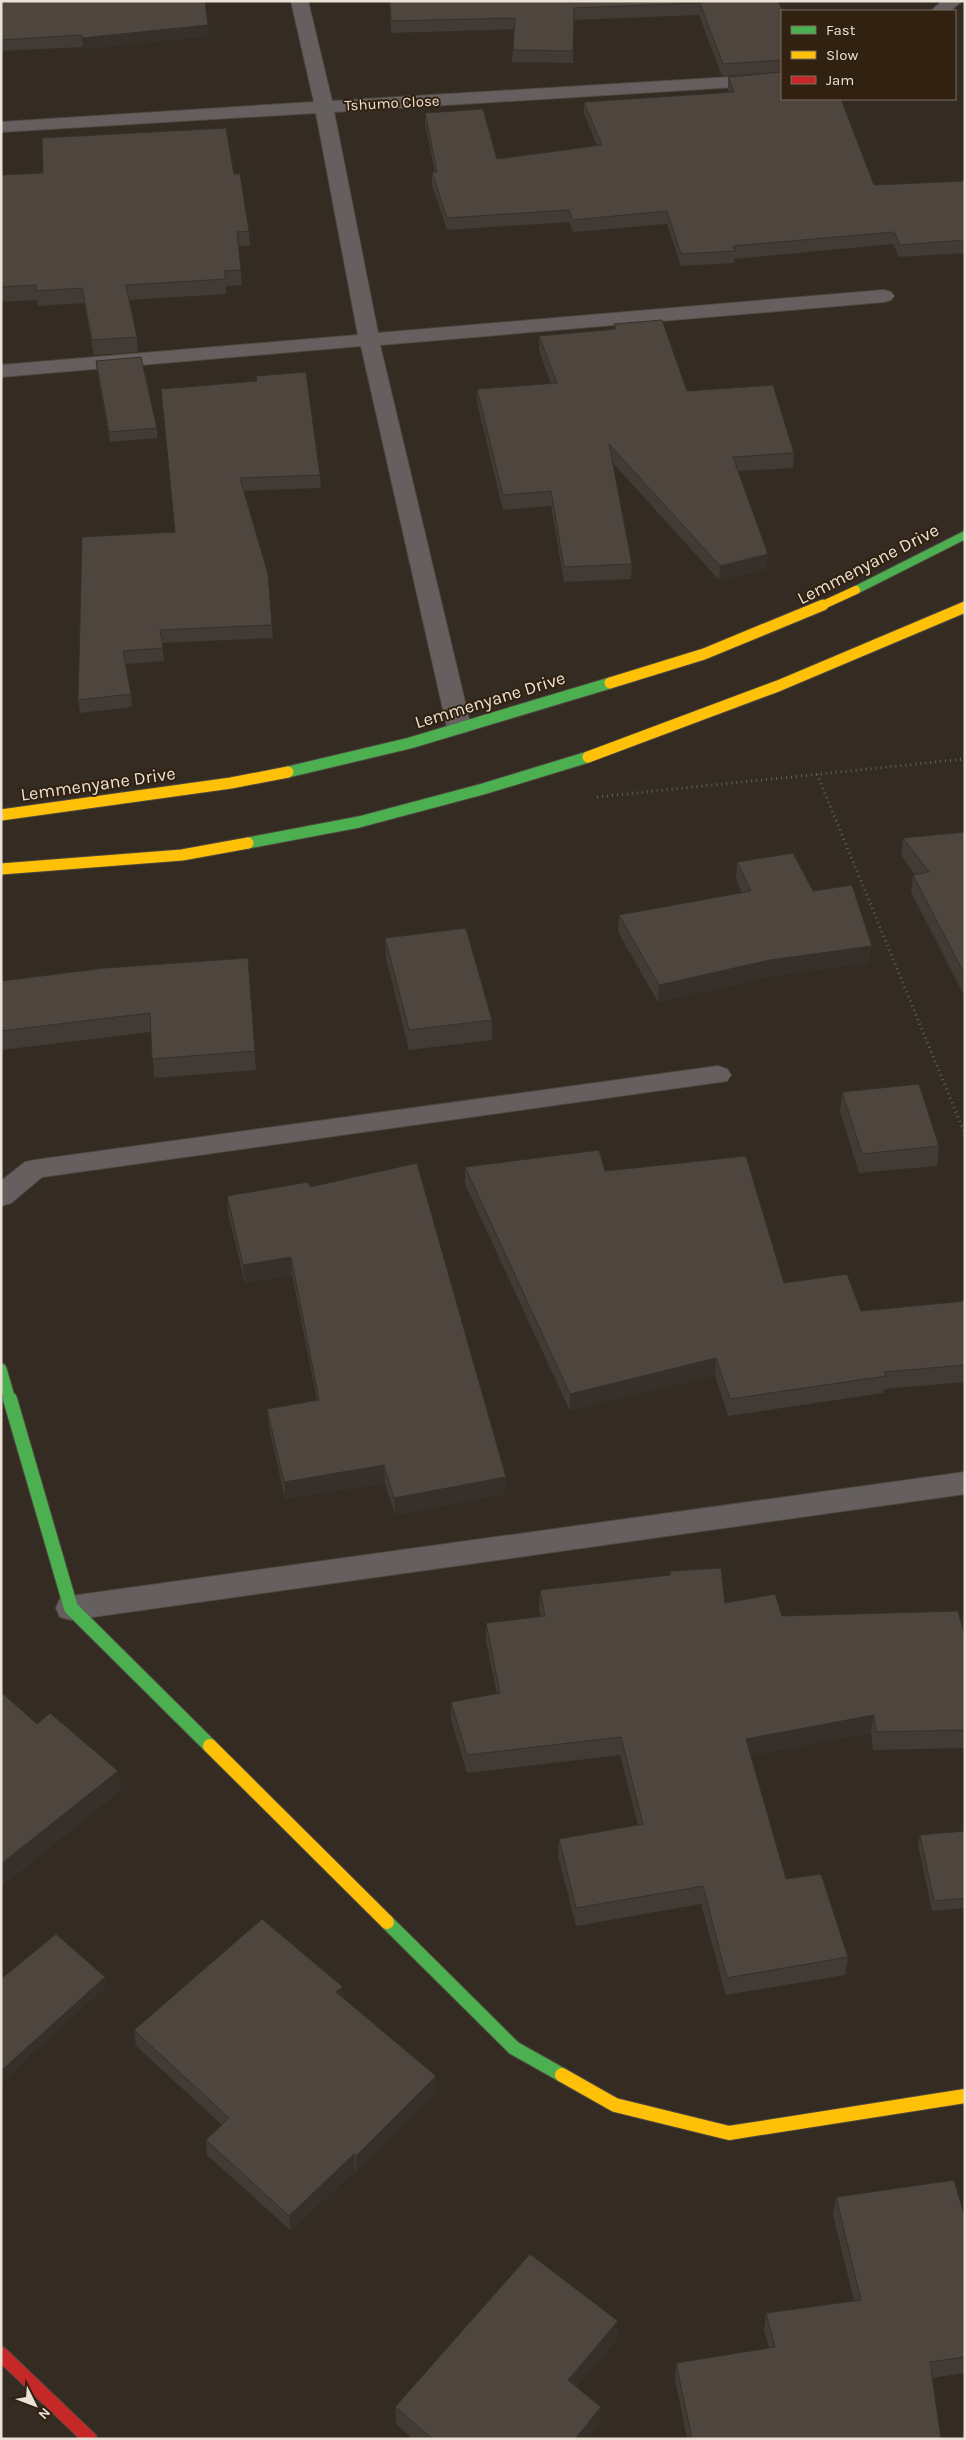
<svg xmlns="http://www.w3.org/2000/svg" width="966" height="2440" font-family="Karla,sans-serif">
	<rect width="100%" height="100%" fill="#342b22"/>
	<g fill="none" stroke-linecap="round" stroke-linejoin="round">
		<g stroke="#504840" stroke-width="2">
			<path id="street" d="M291 1H308L332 101 782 74V84L334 112 378 333 884 290 891 292 894 296 891 300 884 302 380 345 471 727 467 732 459 734 451 732 447 727 361 346 1 377V365L358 335 316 113 1 132V122L314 102Z
				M942 1H962L950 11H931Z
				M718 1066 727 1069 731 1075 727 1081 42 1177 11 1203 1 1206V1181L25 1162 35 1160Z
				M965 1472V1494L71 1620 60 1617 56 1608 60 1599 71 1596Z"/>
		</g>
		<g stroke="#504840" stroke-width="10">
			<path id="fast-far2" d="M856 590 965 535"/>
		</g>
		<g stroke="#504840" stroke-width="13">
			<path id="fast-far1" d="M288 772 410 743 610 683
				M248 843 359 822 483 789 588 757
				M1 1369 10 1400"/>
		</g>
		<g stroke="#504840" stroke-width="16">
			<path id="fast" d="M10 1399 71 1608 210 1746
				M387 1922 514 2048 562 2075"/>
		</g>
		<g stroke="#504840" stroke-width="10">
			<path id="slow-far2" d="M821 606 856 590"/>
		</g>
		<g stroke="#504840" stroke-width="13">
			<path id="slow-far1" d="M610 683 704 654 823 605
				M588 757 778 686 965 607
				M1 815 231 783 288 772
				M1 869 182 855 248 843"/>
		</g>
		<g stroke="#504840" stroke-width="16">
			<path id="slow" d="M210 1746 387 1922
				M562 2075 615 2105 729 2133 965 2096"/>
		</g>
		<g stroke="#504840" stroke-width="16">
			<path id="jam" d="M1 2354 90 2439"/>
		</g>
		<path stroke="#65605d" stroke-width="3" stroke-dasharray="1 4" stroke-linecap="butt" d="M817 774 965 1134
			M597 797 965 759"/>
		<use href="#street" fill="#65605f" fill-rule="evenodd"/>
		<use href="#fast-far2" stroke="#4caf50" stroke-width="8"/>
		<use href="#fast-far1" stroke="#4caf50" stroke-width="11"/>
		<use href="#fast" stroke="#4caf50" stroke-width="14"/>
		<use href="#slow-far2" stroke="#ffc107" stroke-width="8"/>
		<use href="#slow-far1" stroke="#ffc107" stroke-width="11"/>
		<use href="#slow" stroke="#ffc107" stroke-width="14"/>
		<use href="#jam" stroke="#c62828" stroke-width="14"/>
	</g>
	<path fill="#423b35" d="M1 1 209 36 83 49V47L1 51Z
		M389 1H778L782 11V99L874 185 965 181V253L899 257 893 244 734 259V263L681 266 667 224 573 232 569 222 447 230 432 185V172H435L425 125V113L497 159 597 145 584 114V102L729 93 728 89V77L782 72 722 76 699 15 574 20 573 63 512 62 514 29 391 33Z
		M234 174 249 231 250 246H239L242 285 226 286V294L129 300 137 337 138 352 94 355 84 303 38 306 37 300 1 302V175Z
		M614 324 687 391 794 453 793 468 738 471 768 554 766 569 719 580 613 463 632 564 631 579 564 582 551 506 503 510 477 403V389L551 384 539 350V336L614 329Z
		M96 361 157 428V438L110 442 97 371Z
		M256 376 320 475 321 488 244 491 268 574 273 638 162 643 164 661 126 664 131 694 132 707 80 713 78 700 175 532 257 381Z
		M965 832V997L911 892 913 875H915L901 855 903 838Z
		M737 862 813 891 870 962 769 977 658 1002 618 932 619 915 742 893 736 879Z
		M385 938 492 1020V1040L409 1050 386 958Z
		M248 958 256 1070 154 1078 151 1032 1 1050V981Z
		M842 1092 939 1146 937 1166 859 1173 840 1112Z
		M465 1167 605 1171 784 1283 861 1311 965 1301V1382L884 1389 883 1393 728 1416 715 1375 570 1411 465 1184Z
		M310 1187 505 1494 395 1515 385 1483 285 1499 269 1427 267 1409 317 1400 292 1275 245 1283 228 1213 227 1196Z
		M670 1571 725 1603 782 1616 965 1636V1748L873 1750 871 1733 751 1755 786 1879 848 1957 845 1975 726 1995 701 1904 576 1926 558 1856 559 1839 638 1825 620 1755 467 1773 451 1720V1702L497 1694 486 1642V1623L541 1617 539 1609 540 1590 669 1576Z
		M1 1692 37 1724 121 1790 4 1884 1 1882Z
		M965 1831V1908L932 1911 918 1845 920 1835Z
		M344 1999 437 2091 356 2171 355 2170 291 2231 207 2155 206 2140 222 2125 136 2046 134 2030Z
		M836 2197 965 2218V2373L932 2378 941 2439H687L675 2379 676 2363 769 2348 764 2330 766 2313 854 2301 833 2215Z
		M617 2339 576 2387 600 2424 588 2439H413L396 2424 395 2407Z"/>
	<path fill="#36302b" d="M208 25 209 36 83 49 82 38Z
		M768 554 766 569 719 580 720 566Z
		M872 946 870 962 769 977 658 1002 659 985 770 960Z
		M291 1257 292 1275 245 1283 243 1265Z
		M716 1358 715 1375 570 1411V1394Z
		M384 1465 385 1483 285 1499 284 1482Z
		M506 1477 505 1494 395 1515 394 1498Z
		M874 1715 871 1733 745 1757 746 1739Z
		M118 1771 121 1790 4 1884 1 1869V1864Z
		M105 1977 106 1987 1 2083V2071Z
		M343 1987 344 2002 336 1992Z
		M436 2076 437 2091 356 2171V2156Z
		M354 2154 355 2170 291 2231 289 2216Z
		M618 2321 617 2339 567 2397 568 2380Z
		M601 2407 600 2424 588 2439H575Z"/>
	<path fill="#4d453e" stroke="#36302b" d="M1 1H205L208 25 82 38V35L1 40Z
		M390 1H778L783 11 782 60 723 64 700 3 574 8 573 51 513 50 515 18 391 21Z
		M782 72V99H841L874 185 965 181V240L900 245 894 232 733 246 735 251 681 254 667 211 573 220 569 210 447 218 432 172H437L425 113 483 109 497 159 602 145 584 102 734 92 728 77Z
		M226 128 234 174H240L249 231 237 232 241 270 224 271 226 279 126 285 137 337 92 340 82 288 36 291V285L1 287V175L43 173 42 138Z
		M662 320 687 391 773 385 794 453 733 457 768 554 720 566 609 444 632 564 564 567 551 491 503 495 477 389 557 383 539 336 616 329 614 324Z
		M141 357 157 428 109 432 96 361Z
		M306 372 320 475 240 478 268 574 272 625 160 630 163 648 123 651 131 694 78 700 82 537 175 532 161 389 257 381 256 376Z
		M965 832V975L913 875 929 872 903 838Z
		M793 853 813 891 852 885 872 946 770 960 659 985 619 915 751 891 737 862Z
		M466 928 492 1020 409 1030 385 938Z
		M248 958 255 1051 152 1059 150 1013 1 1031V981L105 968Z
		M919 1084 939 1146 862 1154 842 1092Z
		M599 1150 605 1171 746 1156 784 1283 847 1274 861 1311 965 1301V1365L884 1372 886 1376 730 1399 716 1358 570 1394 465 1167Z
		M417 1163 506 1477 394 1498 384 1465 284 1482 267 1409 319 1400 291 1257 243 1265 227 1196 308 1182 310 1187Z
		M721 1568 725 1603 775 1594 782 1616 958 1611 965 1636V1730L876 1732 874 1715 746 1739 786 1879 821 1874 848 1957 727 1978 703 1886 576 1908 559 1839 643 1824 621 1737 467 1755 451 1702 500 1693 486 1623 545 1616 540 1590 670 1575V1571Z
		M1 1692 37 1724 50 1713 118 1771 1 1864Z
		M965 1831V1898L934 1901 920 1835Z
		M262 1919 343 1987 336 1992 436 2076 356 2156 354 2154 289 2216 206 2140 229 2118 134 2030Z
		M56 1934 105 1977 1 2071V1979Z
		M954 2180 965 2218V2357L930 2362 941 2439H692L676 2363 775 2347 766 2313 861 2300 836 2197Z
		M530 2254 618 2321 568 2380 601 2407 575 2439H433L395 2407Z"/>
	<g text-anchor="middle" stroke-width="4" stroke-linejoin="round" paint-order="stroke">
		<g font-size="15" fill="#ece1d6" stroke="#312110">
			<text transform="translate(392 103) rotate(-3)" y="5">Tshumo Close</text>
		</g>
		<g font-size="18" fill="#ece1d6" stroke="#312110">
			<text transform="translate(868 564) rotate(-27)" y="6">Lemmenyane Drive</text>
			<text transform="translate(490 700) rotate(-17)" y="6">Lemmenyane Drive</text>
			<text transform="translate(98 784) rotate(-8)" y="6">Lemmenyane Drive</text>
		</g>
	</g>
	<rect width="966" height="2440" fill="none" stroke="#ece1d6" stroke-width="5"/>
	<rect x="781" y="10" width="175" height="90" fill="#312110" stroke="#7c6e5f"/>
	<rect x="791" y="26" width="25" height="8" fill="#4caf50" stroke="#7c6e5f"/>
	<text x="826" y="35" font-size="15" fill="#ece1d6">Fast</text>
	<rect x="791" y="51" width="25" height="8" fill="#ffc107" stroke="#7c6e5f"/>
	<text x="826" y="60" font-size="15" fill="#ece1d6">Slow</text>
	<rect x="791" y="76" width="25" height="8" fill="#c62828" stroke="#7c6e5f"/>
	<text x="826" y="85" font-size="15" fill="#ece1d6">Jam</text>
	<g transform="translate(35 2405) rotate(132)" stroke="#312110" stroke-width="4" paint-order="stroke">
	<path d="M0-4L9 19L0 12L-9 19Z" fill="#ece1d6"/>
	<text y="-8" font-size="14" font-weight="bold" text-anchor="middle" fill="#ece1d6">N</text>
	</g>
</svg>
